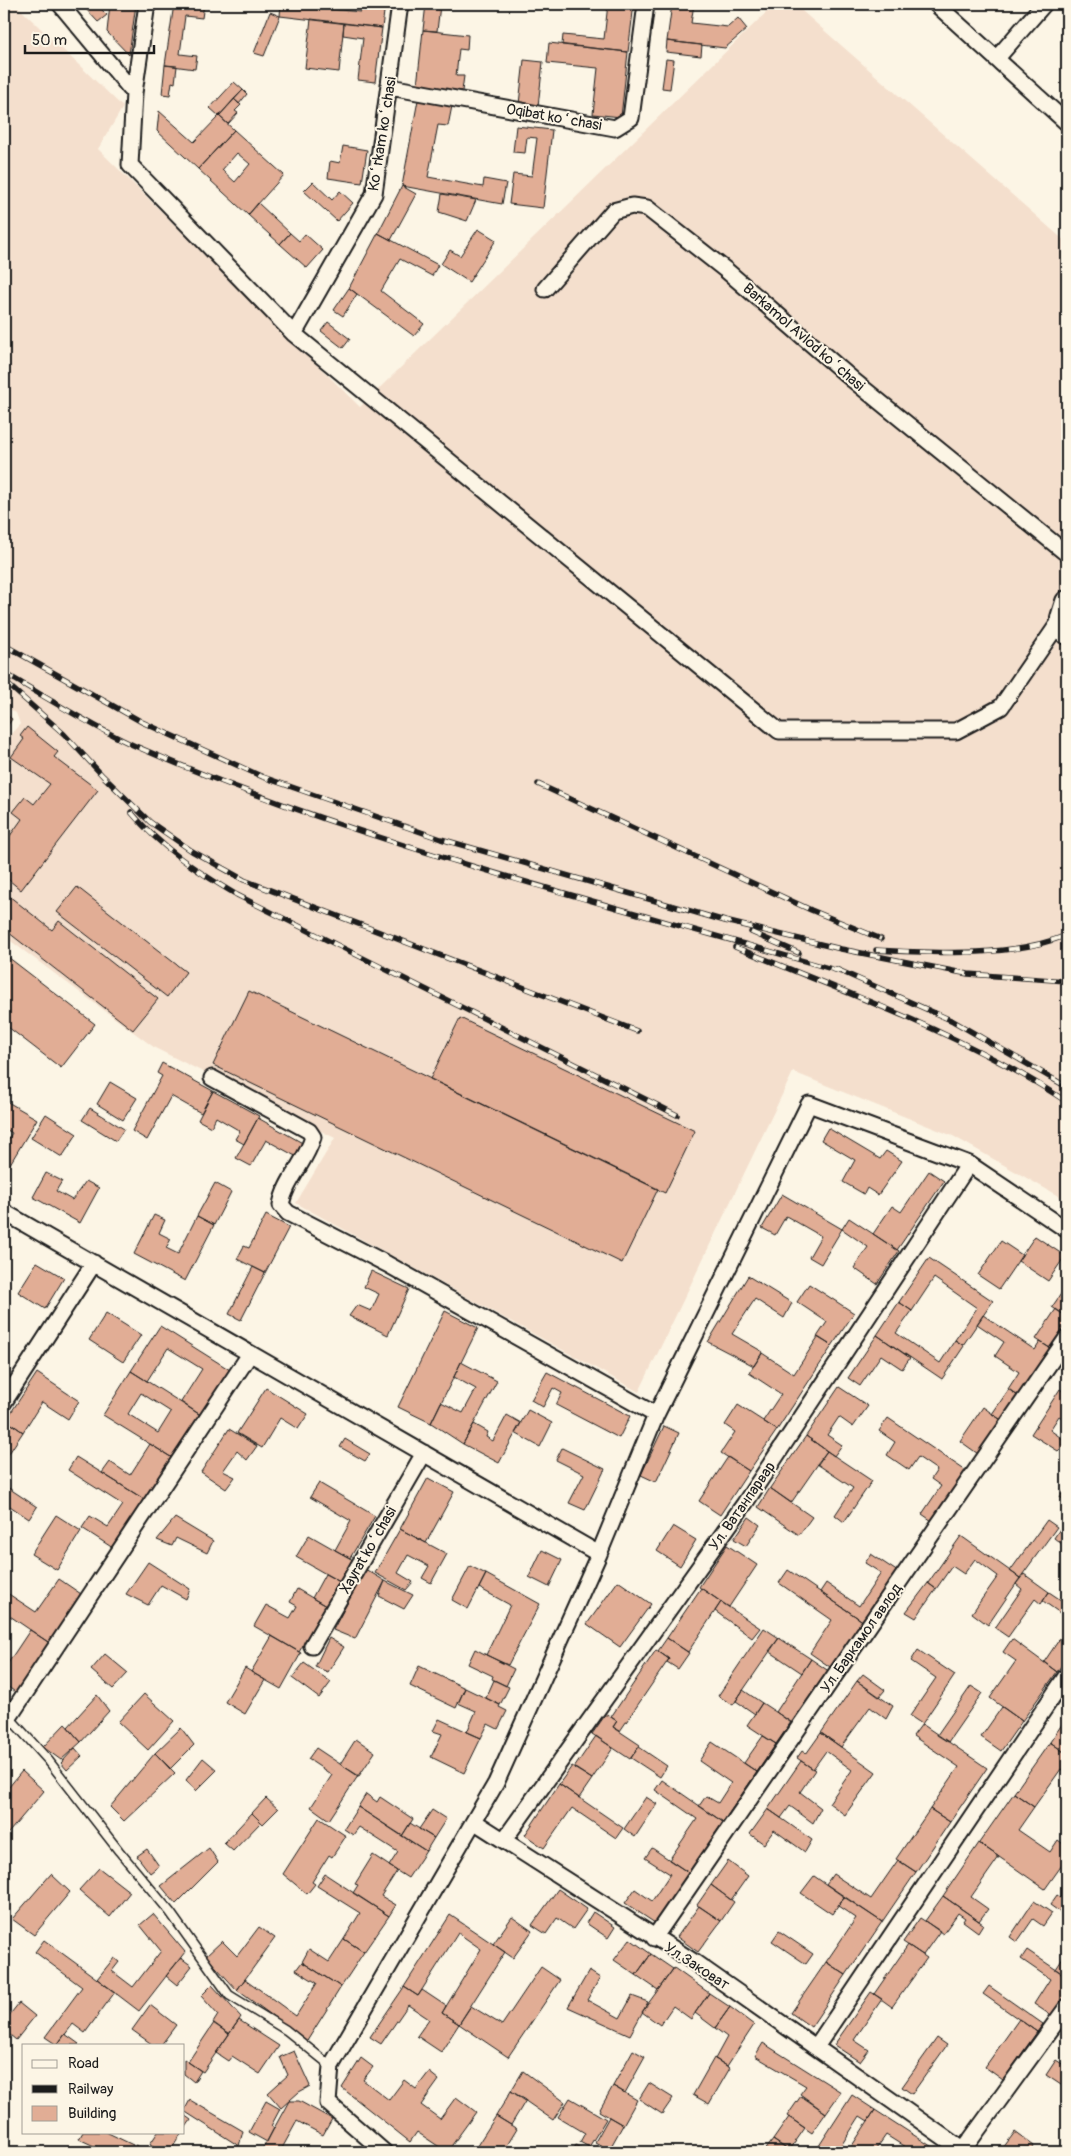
<svg xmlns="http://www.w3.org/2000/svg" width="1071" height="2156" font-family="Pangolin,sans-serif">
	<rect width="100%" height="100%" fill="#fcf5e5"/>
	<filter id="ink" filterUnits="userSpaceOnUse"><feTurbulence type="fractalNoise" baseFrequency=".02" numOctaves="2"/><feDisplacementMap in="SourceGraphic" scale="10" xChannelSelector="R" yChannelSelector="G"/><feConvolveMatrix kernelMatrix="1 2 1 2 8 2 1 2 1" color-interpolation-filters="sRGB"/></filter>
	<g filter="url(#ink)">
		<path fill="#f4dfcd" d="M4 4H15L123 107 98 149 360 407 775 4H794L1067 243V1201L953 1136 793 1072 639 1392 296 1203 335 1138 155 1048 4 936V742L20 724 16 713 4 706Z"/>
		<path fill="#e1ad95" stroke="#1c1c1c" fill-rule="evenodd" d="M88 4H96L107 15 98 22 84 7Z
			M110 4H136L129 55 107 32Z
			M174 4H204L202 18 185 16 180 54 197 56 195 69 165 65Z
			M281 4 360 12 361 4H385L382 28 280 16Z
			M426 4H449V6L440 5 437 31 423 30Z
			M608 4H634L628 52 562 45 563 35 604 39Z
			M672 4H694L691 23 728 27 738 18 747 29 725 48 667 41Z
			M270 12 280 16 264 56 254 53Z
			M311 19 344 23 339 72 305 68Z
			M344 23 382 28 375 82 358 80 363 38 343 35Z
			M423 30 468 35 467 50 459 49 456 76H464L462 91 417 86Z
			M667 41 702 45 701 56 666 52Z
			M549 43 628 52 621 117 593 114 598 68 547 63Z
			M666 59 674 60 670 89 662 88Z
			M524 60 543 62 538 106 519 104Z
			M165 65 177 66 175 83 172 82 170 95 162 94Z
			M234 82 243 90 219 116 210 108Z
			M243 90 247 94 239 104 234 99Z
			M234 99 241 105 235 111 238 113 228 124 219 116Z
			M418 100 452 106 448 126 438 125 428 177 483 187 484 179 506 183 502 204 402 186Z
			M159 111 194 142 219 116 234 130 198 169 157 131Z
			M516 126 552 130 543 208 509 204 513 174 532 176 537 138 527 137 525 153 513 152Z
			M234 130 284 175 248 215 198 169ZM237 153 250 164 235 182 222 170Z
			M343 146 367 150 362 183 328 178 330 161 340 163Z
			M313 182 332 200 340 191 353 203 337 221 304 191Z
			M402 186 416 194 391 240 378 233Z
			M442 194 476 200 467 221 439 212Z
			M258 203 290 233 280 244 248 215Z
			M478 229 496 240 469 282 441 264 450 250 460 256Z
			M290 233 299 241 305 234 323 250 307 268 280 244Z
			M378 233 438 265 432 276 400 259 381 291 424 324 414 336 349 288Z
			M349 288 357 294 343 316 334 310Z
			M328 322 350 339 343 348 321 331Z
			M4 713 12 719 4 731Z
			M27 727 58 752 54 757 98 790 21 890 4 876V837L7 840 22 819 13 812 25 797 34 804 50 784 11 757 24 739 20 736Z
			M77 887 186 972 167 997 57 912Z
			M4 892 52 930 59 921 158 999 133 1030 4 929Z
			M4 954 95 1024 61 1068 4 1024Z
			M249 991 658 1189 622 1263 213 1065Z
			M460 1018 695 1131 665 1193 430 1079Z
			M162 1063 213 1091 201 1113 171 1096 147 1140 132 1131 162 1076 157 1073Z
			M110 1082 137 1098 123 1120 97 1104Z
			M213 1091 259 1116 244 1144 235 1139 240 1131 216 1117 211 1127 198 1120Z
			M6 1101 37 1119 4 1174V1146L12 1133 4 1128V1104Z
			M90 1108 124 1129 116 1141 82 1120Z
			M46 1114 77 1134 62 1157 31 1138Z
			M258 1118 306 1145 299 1158 266 1140 251 1166 236 1158Z
			M828 1128 880 1159 886 1151 902 1161 878 1195 867 1188 864 1194 843 1182 855 1160 821 1140Z
			M929 1171 944 1181 897 1250 873 1234 892 1206 901 1212Z
			M46 1173 62 1181 56 1191 72 1200 86 1181 99 1188 80 1223 33 1197Z
			M215 1183 231 1192 214 1225 197 1216Z
			M782 1194 842 1229 821 1264 809 1257 821 1236 786 1216 775 1235 762 1228Z
			M154 1215 165 1220 159 1233 171 1239 166 1248 178 1254 197 1216 214 1225 185 1281 134 1254Z
			M266 1215 289 1227 265 1273 237 1259 244 1246 249 1248Z
			M849 1218 899 1251 877 1284 854 1268 868 1247 842 1229Z
			M1035 1236 1065 1256 1048 1281 1018 1261Z
			M1001 1241 1022 1255 999 1289 978 1275Z
			M929 1258 993 1301 963 1345 955 1340 977 1308 934 1278 912 1311 899 1302Z
			M37 1262 64 1278 45 1309 18 1292Z
			M253 1267 265 1273 241 1320 229 1314Z
			M371 1271 409 1289 388 1335 349 1316 357 1305 371 1311 379 1294 364 1287Z
			M748 1276 792 1303 784 1318 755 1299 732 1334 763 1352 754 1366 708 1342Z
			M809 1284 854 1313 832 1346 817 1337 827 1322 797 1302Z
			M1067 1285V1317L1052 1307Z
			M899 1302 912 1311 896 1333 940 1363 955 1340 964 1346 942 1379 877 1335Z
			M1056 1309 1067 1317V1329L1053 1350 1036 1339Z
			M445 1311 478 1328 431 1423 398 1407Z
			M106 1313 141 1335 123 1362 89 1340Z
			M983 1315 1035 1350 1040 1342 1053 1350 1021 1398 1008 1389 1019 1372 995 1356 1004 1342 977 1324Z
			M160 1326 230 1370 202 1416 181 1402 202 1369 168 1348 147 1381 131 1371Z
			M877 1335 910 1358 902 1369 881 1355 860 1386 848 1378Z
			M818 1337 832 1346 777 1430 763 1421 781 1394 749 1373 762 1353 794 1374Z
			M461 1362 497 1381 463 1444 431 1423 441 1402 463 1413 476 1389 454 1377Z
			M131 1371 202 1416 174 1459 103 1415ZM141 1393 171 1412 158 1433 128 1414Z
			M547 1372 630 1416 619 1438 556 1405 562 1393 553 1388 543 1407 531 1400Z
			M37 1373 79 1401 68 1419 42 1402 23 1432 6 1420Z
			M839 1387 868 1406 853 1427 839 1417 827 1435 842 1445 834 1456 806 1436Z
			M266 1388 308 1414 298 1429 280 1418 262 1448 237 1433Z
			M1009 1389 1019 1397 1003 1421 992 1414Z
			M1060 1389 1067 1394V1421L1059 1416 1050 1430 1067 1442 1058 1451 1031 1434Z
			M738 1405 777 1430 749 1471 721 1453 735 1432 725 1425Z
			M983 1407 1004 1422 981 1456 960 1441Z
			M528 1410 552 1423 540 1447 515 1433Z
			M507 1415 521 1423 499 1463 463 1444 474 1424 488 1432 486 1437 493 1441Z
			M888 1418 969 1473 935 1523 922 1514 941 1486 931 1479 937 1470 918 1457 909 1470 887 1455 895 1442 879 1431Z
			M6 1420 23 1432 4 1461V1424Z
			M664 1426 679 1433 656 1482 641 1475Z
			M229 1429 257 1446 247 1460 237 1451 223 1471 235 1477 226 1489 201 1472Z
			M806 1436 827 1451 791 1503 770 1488Z
			M345 1439 370 1454 365 1461 340 1447Z
			M150 1444 174 1459 147 1501 102 1473 110 1462 130 1475Z
			M562 1448 605 1469 585 1510 569 1503 584 1474 556 1460Z
			M827 1451 872 1481 844 1522 835 1515 853 1488 817 1464Z
			M76 1457 147 1501 116 1550 82 1528 90 1516 108 1527 123 1505 68 1470Z
			M728 1457 749 1471 720 1515 699 1501Z
			M428 1478 454 1492 426 1543 400 1529Z
			M319 1483 375 1516 350 1558 335 1550 351 1521 310 1497Z
			M4 1485 37 1507 29 1519 4 1502Z
			M1067 1486V1502L1060 1497Z
			M770 1488 812 1517 799 1535 758 1507Z
			M56 1515 81 1531 57 1570 31 1554Z
			M749 1517 760 1525 746 1546 734 1539Z
			M175 1518 213 1541 207 1553 176 1538 172 1546 157 1540Z
			M1047 1520 1057 1527 1020 1578 1010 1571Z
			M673 1526 696 1540 680 1566 657 1551Z
			M1062 1526 1067 1530V1548L1054 1538Z
			M400 1529 447 1554 431 1583 422 1578 429 1566 408 1555 398 1573 413 1582 406 1590 375 1573Z
			M309 1535 353 1560 340 1582 296 1557Z
			M961 1536 1020 1578 988 1625 972 1613 998 1576 975 1559 964 1574 952 1566 936 1589 928 1583Z
			M727 1545 757 1565 729 1607 699 1587Z
			M542 1550 562 1560 549 1587 529 1577Z
			M871 1554 898 1572 864 1622 820 1592 826 1583 859 1606 881 1573 865 1563Z
			M148 1562 190 1589 186 1599 161 1585 148 1605 126 1594Z
			M470 1566 486 1574 468 1609 452 1600Z
			M365 1569 385 1581 355 1639 333 1630Z
			M788 1570 864 1622 833 1669 810 1653 832 1620 779 1583Z
			M325 1574 340 1582 326 1606 312 1598Z
			M486 1574 540 1604 508 1665 486 1655 510 1605 479 1588Z
			M1024 1574 1049 1592 1041 1604 1035 1599 1008 1637 995 1628 1022 1589 1016 1584Z
			M59 1579 84 1596 51 1644 4 1612V1591L36 1612Z
			M385 1581 413 1595 404 1609 379 1596Z
			M618 1581 651 1604 620 1647 587 1624Z
			M928 1583 936 1589 916 1618 906 1612Z
			M701 1588 721 1602 688 1652 667 1638Z
			M297 1589 326 1606 299 1652 254 1626 266 1605 290 1618 297 1606 290 1602Z
			M1049 1592 1067 1604V1618L1043 1601Z
			M721 1602 760 1628 752 1638 715 1611Z
			M764 1628 779 1638 733 1705 718 1696Z
			M1067 1628V1657L1057 1672 1044 1662Z
			M30 1630 51 1644 18 1694 4 1684V1660L8 1663Z
			M272 1636 301 1653 281 1689 251 1672Z
			M329 1638 344 1647 328 1672 315 1667Z
			M667 1638 689 1653 678 1669 667 1662 669 1659 658 1651Z
			M779 1638 811 1659 802 1673 769 1651Z
			M1012 1639 1057 1672 1022 1721 990 1698 1016 1661 1003 1652Z
			M475 1649 514 1669 506 1686 492 1679 493 1676 468 1664Z
			M656 1650 669 1659 620 1731 613 1727 617 1721 611 1717Z
			M918 1650 955 1675 922 1724 910 1716 936 1678 911 1661Z
			M105 1654 128 1673 113 1689 91 1670Z
			M811 1659 830 1672 794 1725 776 1712Z
			M304 1663 331 1682 319 1698 292 1678Z
			M419 1666 465 1688 456 1708 410 1686Z
			M245 1668 265 1680 245 1714 225 1702Z
			M863 1674 885 1690 879 1697 857 1681Z
			M494 1680 509 1687 500 1705 486 1698Z
			M857 1681 893 1706 886 1719 870 1707 841 1747 821 1733Z
			M971 1686 982 1693 948 1742 937 1735Z
			M465 1688 500 1705 499 1707 507 1711 498 1729 488 1724 481 1738 467 1732 476 1711 458 1703Z
			M743 1690 762 1703 755 1714 736 1701Z
			M144 1694 174 1721 148 1750 118 1722Z
			M97 1695 109 1711 81 1742 68 1727Z
			M762 1703 791 1722 776 1744 747 1725Z
			M1002 1707 1022 1721 1001 1751 981 1737Z
			M606 1714 617 1721 613 1727 640 1745 630 1759 592 1734Z
			M1067 1717V1754L1050 1742Z
			M439 1719 481 1738 464 1773 431 1757 442 1734 433 1731Z
			M65 1724 81 1742 61 1760 43 1747Z
			M922 1724 987 1768 950 1822 930 1809 959 1767 913 1736Z
			M181 1728 194 1745 170 1769 155 1753Z
			M821 1733 876 1772 845 1815 829 1803 852 1770 826 1751 813 1769 797 1758 802 1751 806 1754Z
			M596 1736 613 1748 592 1779 574 1768Z
			M763 1736 776 1744 757 1772 744 1763Z
			M356 1739 375 1752 359 1776 340 1764Z
			M712 1742 757 1772 723 1822 699 1806 706 1796 718 1803 731 1783 699 1761Z
			M1050 1742 1067 1754V1773L1061 1769 1034 1807 1014 1793Z
			M639 1747 667 1766 660 1777 631 1758Z
			M75 1748 82 1756 67 1770 61 1763Z
			M316 1748 358 1776 329 1820 311 1807 332 1775 308 1759Z
			M155 1753 175 1773 124 1821 110 1807Z
			M203 1758 217 1770 196 1791 186 1780Z
			M801 1761 815 1770 800 1792 821 1808 813 1823 790 1806 781 1818 768 1809Z
			M572 1766 592 1779 579 1798 559 1784Z
			M22 1771 44 1791 4 1838V1793Z
			M662 1780 723 1822 689 1873 669 1860 697 1819 655 1790Z
			M559 1784 623 1828 616 1838 572 1808 544 1848 525 1835Z
			M1014 1793 1034 1807 1018 1830 1050 1852 1058 1840 1067 1847V1858L1045 1889 979 1843Z
			M366 1794 377 1802 380 1797 413 1819 402 1836 358 1807Z
			M646 1797 657 1804 635 1837 624 1829Z
			M266 1798 278 1809 263 1824 252 1813Z
			M358 1807 426 1851 408 1878 389 1866 398 1852 359 1827 353 1835 344 1829Z
			M768 1809 812 1840 805 1852 774 1830 764 1844 750 1834Z
			M930 1809 950 1822 916 1872 896 1859Z
			M432 1810 446 1819 434 1838 419 1829Z
			M252 1813 261 1822 233 1851 224 1843Z
			M319 1818 346 1836 332 1857 329 1855 312 1882 315 1884 307 1894 283 1874Z
			M410 1823 434 1838 426 1851 402 1836Z
			M979 1843 999 1857 971 1897 988 1909 979 1921 943 1896Z
			M209 1848 218 1862 176 1904 161 1886Z
			M652 1848 689 1873 655 1923 625 1903 635 1889 652 1901 670 1874 645 1858Z
			M147 1849 159 1866 150 1873 137 1856Z
			M373 1855 397 1871 381 1896 396 1905 389 1916 353 1893 358 1885 355 1884Z
			M898 1860 916 1872 882 1922 826 1884 833 1874 871 1899Z
			M728 1861 748 1876 731 1900 711 1885Z
			M99 1868 130 1892 110 1917 79 1890Z
			M51 1874 70 1892 34 1935 12 1919Z
			M325 1874 389 1916 364 1952 344 1939 360 1913 317 1886Z
			M814 1876 844 1897 832 1914 801 1893Z
			M711 1885 734 1902 721 1921 697 1905Z
			M558 1889 587 1909 573 1929 557 1918 546 1934 532 1925Z
			M1057 1895 1067 1902V1917L1050 1905Z
			M943 1896 983 1924 978 1932 963 1921 965 1918 958 1913 943 1934 925 1921Z
			M844 1897 882 1922 846 1975 826 1962 856 1918 838 1906Z
			M1034 1901 1052 1913 1043 1926 1033 1919 1017 1942 1010 1937Z
			M699 1906 721 1921 698 1952 677 1937Z
			M593 1912 615 1927 608 1938 586 1923Z
			M153 1914 185 1952 139 2011 97 1979 114 1958 119 1962 112 1971 133 1987 161 1951 140 1925Z
			M450 1915 505 1952 459 2024 442 2013 481 1949 458 1933 418 1996 404 1987Z
			M512 1917 532 1931 513 1958 493 1944Z
			M920 1918 940 1931 923 1955 903 1942Z
			M259 1927 275 1938 237 1990 206 1956 222 1941 237 1956Z
			M779 1931 813 1954 806 1964 772 1941Z
			M344 1939 364 1952 341 1987 302 1962 309 1949 329 1962Z
			M630 1939 651 1954 636 1975 614 1960Z
			M44 1940 115 1992 85 2033 73 2024 57 2045 45 2037 82 1987 35 1952Z
			M908 1945 927 1958 892 2007 874 1994Z
			M1027 1950 1067 1977V1993L1052 2016 1034 2004 1050 1979 1021 1959Z
			M1067 1952V1977L1056 1969Z
			M651 1954 673 1969 658 1990 636 1975Z
			M181 1958 192 1966 177 1985 166 1976Z
			M302 1962 341 1987 307 2041 237 1990 245 1979 296 2016 317 1983 296 1970Z
			M826 1962 846 1975 811 2027 791 2013Z
			M541 1967 560 1980 508 2057 459 2024 471 2006 502 2025Z
			M674 1968 709 1993 691 2019 673 2006 660 2025 642 2012Z
			M589 1971 600 1978 587 2000 620 2018 632 1996 648 2002 630 2035 568 2007Z
			M212 1985 241 2017 229 2034 213 2023 218 2015 201 1996Z
			M989 1986 1043 2024 1037 2032 983 1994Z
			M404 1987 418 1996 422 1990 446 2006 442 2013 459 2024 441 2052 417 2036 429 2019 408 2005 381 2044 370 2037Z
			M871 1992 882 1999 854 2040 869 2050 860 2062 834 2045Z
			M709 1993 730 2007 715 2028 695 2013Z
			M19 2003 35 2016 16 2040 4 2030V2022Z
			M150 2005 176 2025 161 2045H153L132 2030Z
			M730 2007 754 2025 727 2066 715 2059 727 2037 715 2028Z
			M1019 2019 1037 2032 1003 2080 985 2067Z
			M239 2020 279 2046 260 2074 232 2056 228 2061 216 2053Z
			M214 2023 229 2034 203 2072 188 2062Z
			M65 2034 79 2044 78 2045H57Z
			M937 2038 947 2045 912 2094 902 2087Z
			M763 2043 841 2092 826 2113 800 2094 806 2086 755 2056Z
			M633 2050 645 2057 625 2093 613 2086Z
			M294 2051 310 2086 299 2092 281 2108 268 2093 288 2075 280 2057Z
			M361 2058 373 2067 363 2080 389 2100 404 2080 416 2089 429 2072 439 2080 421 2105 440 2119 456 2097 476 2112 447 2152 417 2132 410 2142 342 2088Z
			M714 2058 730 2068 709 2104 693 2095Z
			M184 2059 201 2071 194 2082 184 2074Z
			M1056 2060 1067 2067V2089L1046 2075Z
			M523 2071 565 2102 553 2120 511 2091Z
			M649 2083 673 2098 662 2114 639 2099Z
			M613 2086 637 2100 623 2125 599 2111Z
			M511 2091 526 2100 511 2125 496 2116Z
			M852 2095 875 2110 868 2121 860 2116 837 2152H815Z
			M801 2096 826 2113 812 2133 787 2116Z
			M570 2098 606 2119 589 2147 580 2142 585 2133 558 2117Z
			M190 2100 243 2131 239 2146 184 2111Z
			M266 2101 280 2109 271 2126 274 2128 267 2142 249 2132Z
			M289 2101H299L332 2119 323 2135 297 2121 280 2152H261Z
			M875 2110 940 2152H913L886 2135 874 2152H848Z
			M184 2115 191 2120 184 2130Z
			M496 2116 517 2129 503 2152H473Z
			M609 2117 623 2125 609 2150 595 2142Z
			M789 2117 805 2128 789 2151 773 2140Z
			M83 2132H106L133 2145 130 2152H107L79 2139Z
			M158 2132H182L170 2152H163L150 2144Z
			M1015 2132 1034 2146 1030 2152H1000Z
			M773 2140 790 2151 789 2152H764Z
			M136 2145 148 2152H132Z
			M576 2145 590 2152H572Z"/>
		<g fill="none" stroke-linecap="round" stroke-linejoin="round">
			<g stroke="#1c1c1c" stroke-width="11">
				<path id="lane" d="M9 1717 48 1760 119 1851 170 1912 229 1995 286 2030 331 2066"/>
			</g>
			<g stroke="#1c1c1c" stroke-width="19">
				<path id="street" d="M60 4 134 93
					M147 4 134 93 130 165 294 334 779 731H956L1001 707 1062 618
					M936 4 1067 123
					M997 58 1044 4
					M390 87 615 128 631 118 646 4
					M545 289 613 211 632 206 647 208 727 271 853 380 1067 554
					M294 334 374 194 400 4
					M212 1078 309 1131 313 1137C306 1162 285 1181 281 1205L288 1213 387 1264 656 1415
					M4 1212 599 1554
					M4 1402 94 1263
					M312 1646 424 1453
					M4 1725 250 1354
					M475 1822 694 1962 965 2152
					M504 1840 745 1503 969 1164
					M654 1938 1067 1338
					M816 2047 1067 1675
					M963 2150 1067 2007
					M384 2152 328 2103 331 2066 496 1783 599 1554 656 1415 809 1104 969 1164 1067 1230"/>
			</g>
			<g stroke="#1c1c1c" stroke-width="26">
				<path id="secondary" d="M1067 602 1062 618 1067 633"/>
			</g>
			<use href="#lane" stroke="#fcf5e5" stroke-width="8"/>
			<use href="#street" stroke="#fcf5e5" stroke-width="15"/>
			<use href="#secondary" stroke="#fcf5e5" stroke-width="22"/>
			<g stroke="#1c1c1c" stroke-width="5.5">
				<path id="rail" d="M4 645 142 722 263 777 441 839 725 921 841 949 968 974 1067 981
					M4 673C46 697 89 725 133 745 361 845 604 902 842 972
					M4 681 64 734 103 776 150 822 192 851 244 880 637 1031
					M538 784 811 910 881 939
					M131 812C161 848 198 872 237 895L677 1115
					M751 932 799 953
					M735 947C847 993 966 1035 1067 1102
					M876 950C936 953 1011 958 1067 935
					M836 969 953 1021 1067 1087"/>
			</g>
			<use href="#rail" stroke="#fcf5e5" stroke-width="4" stroke-dasharray="11" stroke-linecap="butt"/>
		</g>
	</g>
	<g text-anchor="middle" stroke-width="4" stroke-linejoin="round" paint-order="stroke">
		<g font-size="15" fill="#1c1c1c" stroke="#fcf5e5">
			<text transform="translate(554 117) rotate(10)" y="5">Oqibat koʻchasi</text>
			<text transform="translate(382 134) rotate(-81)" y="5">Koʻrkam koʻchasi</text>
			<text transform="translate(804 337) rotate(41)" y="5">Barkamol Аvlod koʻchasi</text>
			<text transform="translate(742 1506) rotate(-55)" y="5">Ул. Ватанпарвар</text>
			<text transform="translate(368 1550) rotate(-60)" y="5">Xayrat koʻchasi</text>
			<text transform="translate(861 1638) rotate(-55)" y="5">Ул. Баркамол авлод</text>
			<text transform="translate(697 1966) rotate(33)" y="5">Ул.Заковат</text>
		</g>
	</g>
	<rect width="1071" height="2156" fill="none" stroke="#fcf5e5" stroke-width="20"/>
	<rect x="10" y="10" width="1051" height="2136" fill="none" stroke="#1c1c1c" stroke-width="2" filter="url(#ink)"/>
	<rect x="22" y="2044" width="162" height="90" fill="#fcf5e5" stroke="#a29e95"/>
	<rect x="32" y="2060" width="25" height="8" fill="#fcf5e5" stroke="#a29e95"/>
	<text x="68" y="2068" font-size="15" fill="#1c1c1c">Road</text>
	<rect x="32" y="2085" width="25" height="8" fill="#1c1c1c" stroke="#a29e95"/>
	<text x="68" y="2094" font-size="15" fill="#1c1c1c">Railway</text>
	<rect x="32" y="2106" width="25" height="15" fill="#e1ad95" stroke="#a29e95"/>
	<text x="68" y="2118" font-size="15" fill="#1c1c1c">Building</text>
	<path d="M25 45v8h129v-8" fill="none" stroke="#1c1c1c" stroke-width="2.5"/>
	<text x="32" y="45" font-size="15" fill="#1c1c1c" stroke="#fcf5e5" stroke-width="4" paint-order="stroke">50 m</text>
</svg>
